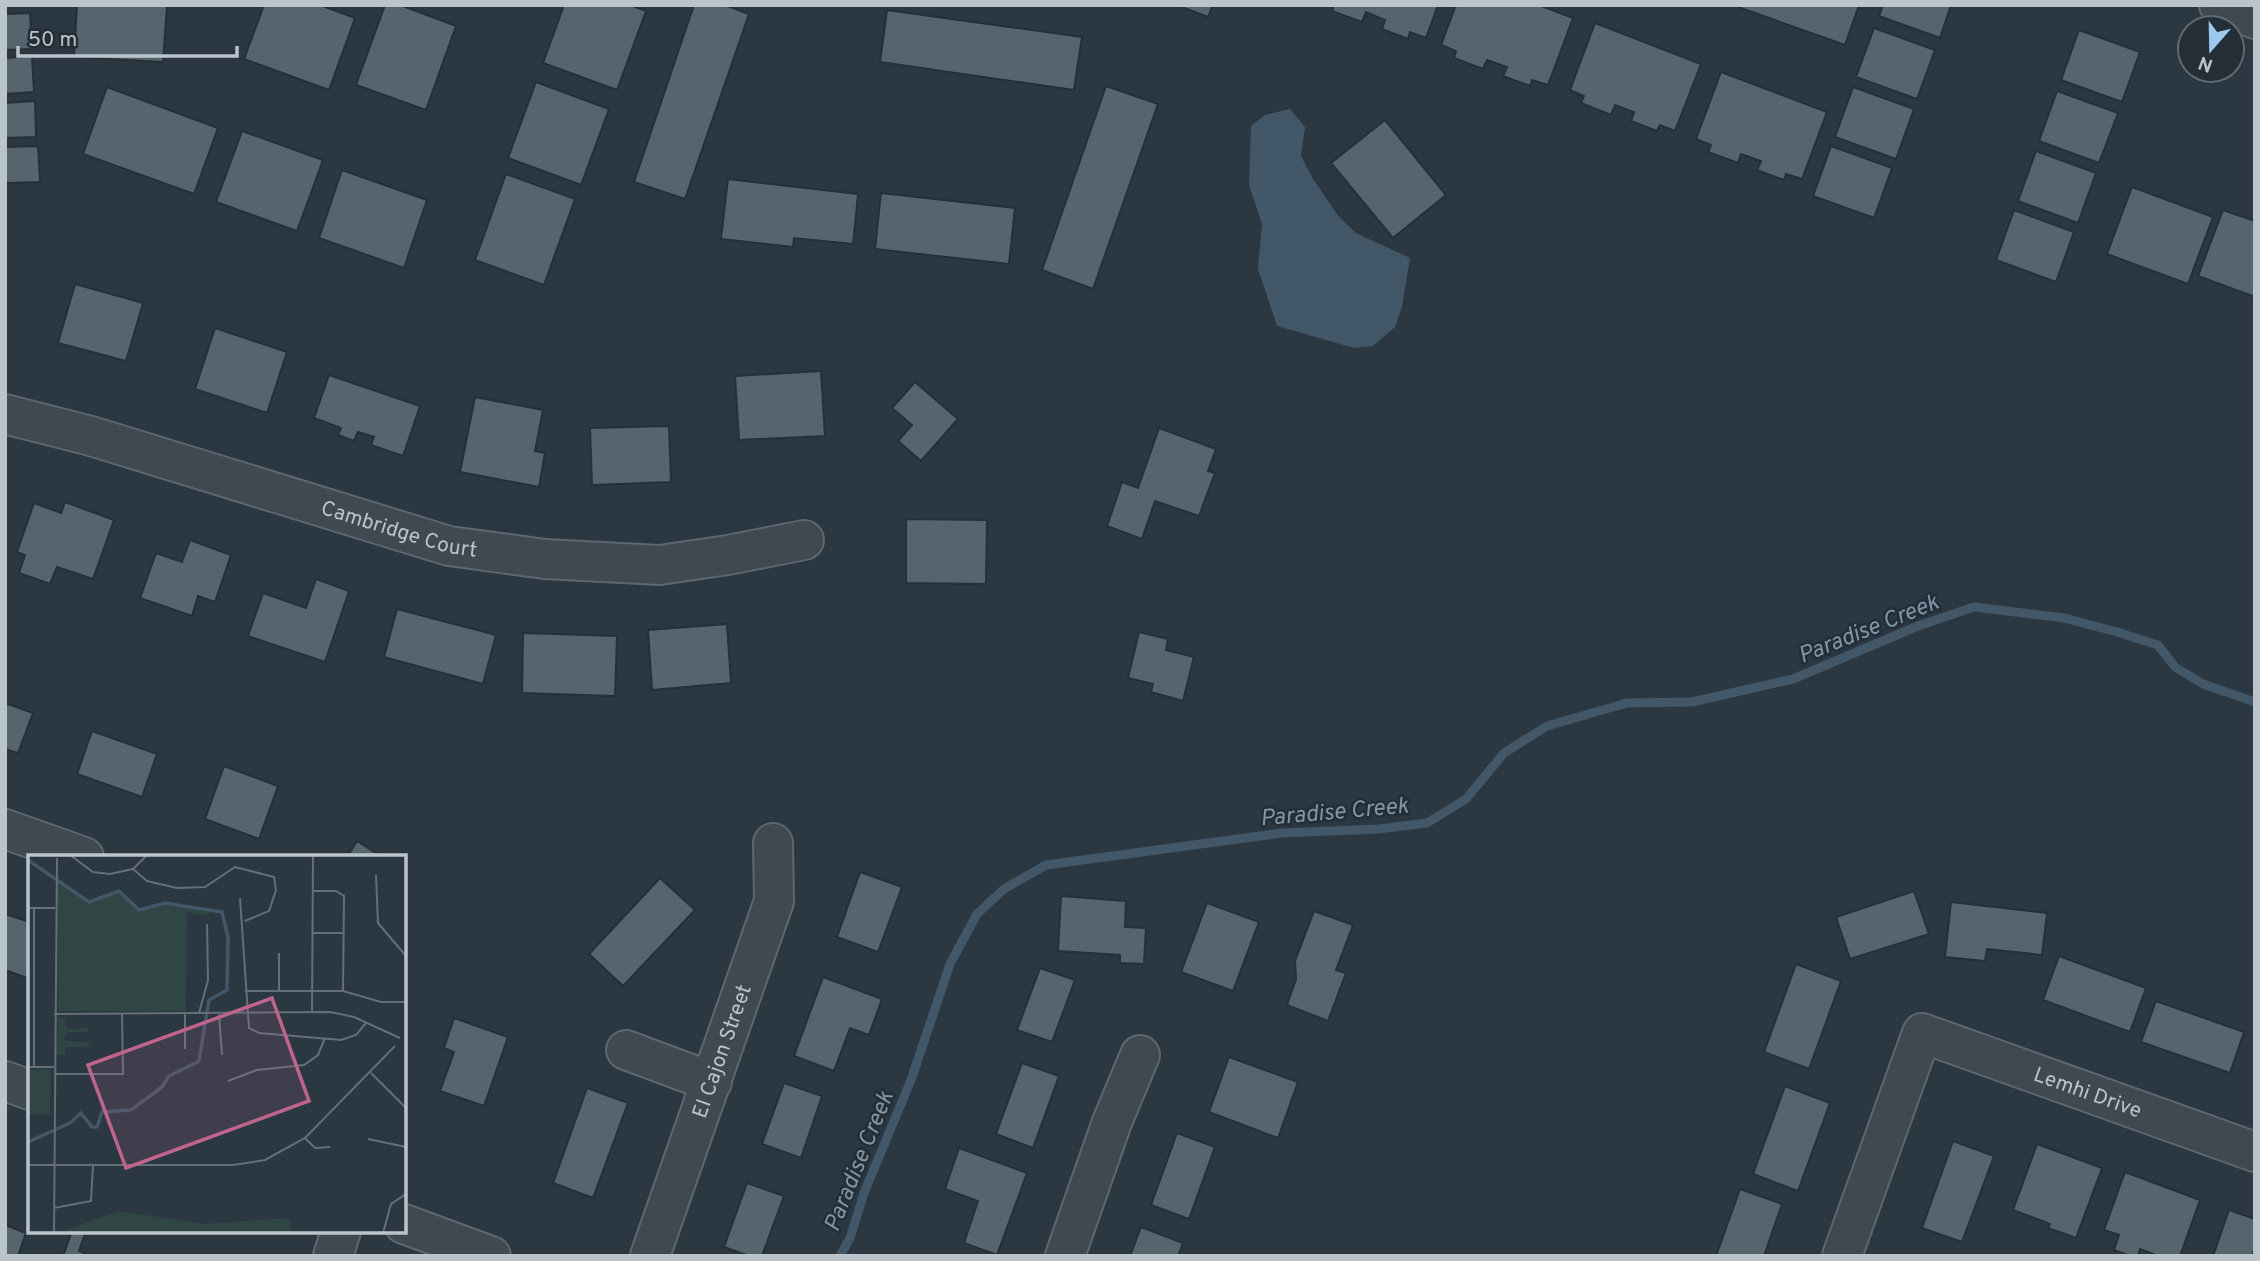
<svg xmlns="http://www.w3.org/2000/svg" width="2260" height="1261" font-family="Overpass,sans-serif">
	<rect width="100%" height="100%" fill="#2b3741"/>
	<path fill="#425768" d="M1290 109 1305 127 1301 156 1313 179 1339 217 1356 233 1410 258 1402 307 1395 327 1373 346 1354 348 1277 326 1258 269 1262 224 1249 185 1251 126 1265 115Z"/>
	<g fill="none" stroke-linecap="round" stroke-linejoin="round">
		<path stroke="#425768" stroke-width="9" d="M840 1256 850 1238 864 1193 911 1080 950 964 977 914 1004 889 1046 865 1282 833 1379 829 1427 823 1466 799 1504 753 1547 726 1627 703 1692 702 1793 679 1918 626 1974 607 2064 618 2117 632 2158 645 2175 667 2203 684 2255 702"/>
	</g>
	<path fill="#56646e" stroke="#253039" stroke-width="2" d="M77 5H167L163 62 74 57Z
		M264 5H320L355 18 329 90 244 59Z
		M385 5H400L456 26 426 110 356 85Z
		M564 5H630L646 11 617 90 543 63Z
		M694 5H725L749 14 685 199 634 182Z
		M1176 5H1213L1208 17Z
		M1334 5H1438L1426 38 1410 32 1408 39 1382 29 1385 20 1366 12 1362 22 1332 11Z
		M1456 5H1539L1573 18 1548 85 1532 80 1530 86 1503 76 1507 67 1487 60 1483 69 1454 58 1456 51 1441 45Z
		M1738 5H1859L1845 45 1738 7Z
		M1883 5H1951L1940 38 1879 16Z
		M887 10 1082 37 1074 90 880 62Z
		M30 13 32 49 5 50V14Z
		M1595 23 1701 64 1675 131 1660 125 1657 131 1631 121 1634 112 1615 105 1611 115 1581 103 1584 96 1570 90Z
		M1874 28 1935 50 1917 99 1856 77Z
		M2079 30 2140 52 2122 102 2061 80Z
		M32 56 34 92 5 94V58Z
		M1721 72 1827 112 1802 179 1786 174 1784 180 1757 170 1761 161 1741 154 1738 163 1708 152 1711 145 1696 139Z
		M536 82 609 109 581 185 508 158Z
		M1106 86 1158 104 1093 289 1042 270Z
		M107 87 218 128 194 194 83 154Z
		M1853 87 1914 109 1896 159 1835 137Z
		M2057 91 2118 113 2099 163 2039 141Z
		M35 101 36 137 5 138V103Z
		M1385 120 1446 195 1393 238 1331 163Z
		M242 131 323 160 297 231 216 202Z
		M38 146 40 182 5 183V147Z
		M1831 146 1892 168 1874 218 1813 196Z
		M2036 151 2096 173 2078 223 2018 201Z
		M342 170 427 200 404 268 319 238Z
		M506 174 575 199 544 285 475 260Z
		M728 179 858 194 853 244 794 238 793 247 721 239Z
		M2132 187 2213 217 2188 284 2107 254Z
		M881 193 1015 208 1009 264 875 249Z
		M2014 210 2074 232 2056 282 1996 260Z
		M2223 210 2255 221V297L2198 276Z
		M75 284 143 303 126 361 58 343Z
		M215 328 287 352 267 413 195 389Z
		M821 371 825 436 739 440 735 376Z
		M329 375 420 406 403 456 371 445 374 437 358 432 354 441 338 435 341 428 314 418Z
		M915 382 958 419 921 461 898 441 912 425 892 408Z
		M475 397 543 410 535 451 545 453 539 487 460 472Z
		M669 426 671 482 592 485 590 428Z
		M1159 428 1216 449 1208 471 1215 473 1199 516 1155 501 1142 539 1107 526 1122 482 1138 488Z
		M65 502 114 520 93 579 57 567 50 584 19 573 25 555 17 552 34 503 61 513Z
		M906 519 987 520 986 584 906 583Z
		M190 540 231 555 215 602 198 596 192 616 140 598 156 553 182 562Z
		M316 579 349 591 325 662 248 636 263 593 306 608Z
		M397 609 496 635 483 684 384 657Z
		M727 624 731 683 652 690 648 630Z
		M1139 632 1168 639 1166 650 1194 657 1183 701 1151 692 1153 684 1128 678Z
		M523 633 617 636 615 696 522 693Z
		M5 703 33 713 18 753 5 749Z
		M92 731 157 754 142 797 77 774Z
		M224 766 278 786 259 839 205 819Z
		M357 841 382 857H347Z
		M860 872 902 887 878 952 837 937Z
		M660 878 695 910 623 986 589 954Z
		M1914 891 1929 934 1850 959 1836 917Z
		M1061 896 1126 901 1125 927 1146 928 1144 964 1120 963V955L1058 951Z
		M1951 902 2047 913 2042 955 1987 949 1985 961 1945 957Z
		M1207 903 1259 922 1233 991 1181 972Z
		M1314 911 1353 925 1336 970 1346 973 1328 1021 1287 1005 1296 979 1295 961Z
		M5 914 30 922V979L5 970Z
		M2059 956 2146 988 2130 1032 2043 1000Z
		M1796 964 1841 981 1809 1069 1764 1052Z
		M1040 968 1075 980 1052 1042 1017 1030Z
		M823 977 882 999 869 1035 850 1028 834 1071 794 1056Z
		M2156 1001 2244 1032 2230 1073 2141 1042Z
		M454 1018 508 1037 484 1106 440 1091 454 1052 444 1048Z
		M1229 1057 1298 1082 1278 1138 1209 1112Z
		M1022 1063 1059 1076 1033 1148 996 1134Z
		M784 1083 822 1096 801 1158 762 1144Z
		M1785 1086 1830 1103 1798 1191 1753 1174Z
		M587 1088 628 1103 593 1198 553 1183Z
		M1177 1133 1215 1147 1189 1219 1151 1205Z
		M1953 1141 1994 1156 1962 1242 1922 1228Z
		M2037 1144 2102 1168 2076 1238 2048 1228 2050 1224 2013 1210Z
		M959 1148 1027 1173 997 1255 964 1243 978 1201 945 1189Z
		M2125 1172 2200 1200 2180 1256H2158L2140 1249 2138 1256H2130L2114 1250 2119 1235 2104 1230Z
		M747 1183 784 1196 762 1256H749L724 1247Z
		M1740 1189 1782 1204 1764 1256H1716Z
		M2229 1210 2255 1219V1247L2252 1255 2254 1256H2213Z
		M5 1225 26 1233 18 1256H5Z
		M1141 1227 1183 1243 1178 1256H1130Z
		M72 1231H86L79 1251 92 1256H63Z"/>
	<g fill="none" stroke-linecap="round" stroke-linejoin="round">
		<g stroke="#5d676f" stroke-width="42">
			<g id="minor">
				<path d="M2219 5 2255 19"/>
				<path id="s1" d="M5 414 91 436 449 546 545 559 660 565 728 555 804 540"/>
				<path d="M5 829 84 857"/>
				<path d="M626 1050 712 1082"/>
				<path d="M5 1081 30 1090"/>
				<path d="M404 1224 491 1256"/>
				<path d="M333 1256 341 1231"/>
				<path id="s2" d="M650 1256 774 901 773 843"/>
				<path d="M1065 1256 1112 1122 1140 1055"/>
				<path id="s3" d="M1842 1256 1922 1033 2255 1152"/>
			</g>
		</g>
		<use href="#minor" stroke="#3f4951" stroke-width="38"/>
	</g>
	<g text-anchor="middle" stroke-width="5" stroke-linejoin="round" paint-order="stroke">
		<g font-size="21" fill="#bcc4cb" stroke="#232e37">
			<text dy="7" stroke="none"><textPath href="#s1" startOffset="411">Cambridge Court</textPath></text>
			<text dy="7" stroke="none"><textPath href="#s2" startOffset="217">El Cajon Street</textPath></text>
			<text dy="7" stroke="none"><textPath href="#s3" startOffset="413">Lemhi Drive</textPath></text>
		</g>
		<g font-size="23" font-style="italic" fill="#8097aa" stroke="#232e37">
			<text transform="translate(1868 628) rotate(-22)" y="8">Paradise Creek</text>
			<text transform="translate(1334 811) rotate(-5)" y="8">Paradise Creek</text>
			<text transform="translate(858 1161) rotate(-68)" y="8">Paradise Creek</text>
		</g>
	</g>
	<g transform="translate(28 855)">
		<rect width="378" height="378" fill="#2b3741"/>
		<path d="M29 24 61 47 91 36 111 55 137 48 182 57 178 61 159 57 158 156H30ZM43 162 37 165 39 174 60 173V177H39L36 185 61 188V192H38L37 200H29L30 164ZM23 214 22 259H0V215ZM91 356 176 369 262 363 263 378H30Z" fill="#304644"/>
		<path fill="none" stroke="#425768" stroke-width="3.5" d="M0 5 61 47 91 36 111 55 137 48 194 57 200 82 199 135 181 145 171 206 141 221 134 232 103 255 74 257 69 272H64L53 258 42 268 0 287"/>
		<path fill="none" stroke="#656f78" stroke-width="2" d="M42 0 65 17 82 19 105 14 119 0M105 14 119 26 149 33 177 32 207 12 246 22 248 35 241 56 217 66M348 20 350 68 378 101M284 36H308L316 41 315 136M212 43 221 173 231 178 313 185 328 180 338 168M0 53H27M6 53V212M284 78H315M251 98V136M217 136H315L353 147H378M157 158V194M171 158 180 125 179 69M191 158 194 200M284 158 285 0M26 159 302 157 326 162 372 183M0 212H26M343 218 378 253M26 219H95L94 159M200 226 229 215 276 210 290 200 297 183M277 283 287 293 302 292M340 284 378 292M0 310H205L237 305 277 283 367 191M26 353 63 346 65 310M26 378 29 3M355 378 363 349 378 339"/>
		<path fill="#bf658d" fill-opacity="0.15" stroke="#bf658d" stroke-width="3.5" d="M244 143 281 246 98 313 60 210Z"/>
		<rect width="378" height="378" fill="none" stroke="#bcc4cb" stroke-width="3.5"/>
	</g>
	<rect width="2260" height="1261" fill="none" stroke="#bcc4cb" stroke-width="14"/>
	<g transform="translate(2211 49) rotate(200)"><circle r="33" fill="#232e37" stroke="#606a72" stroke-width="2"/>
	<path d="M0-5L12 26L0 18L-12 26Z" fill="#9ec7ee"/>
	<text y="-10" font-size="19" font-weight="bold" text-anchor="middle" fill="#bcc4cb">N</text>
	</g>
	<path d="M18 46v10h219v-10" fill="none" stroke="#bcc4cb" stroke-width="3.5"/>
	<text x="28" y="46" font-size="21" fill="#bcc4cb" stroke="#232e37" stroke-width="5" paint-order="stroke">50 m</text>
</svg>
